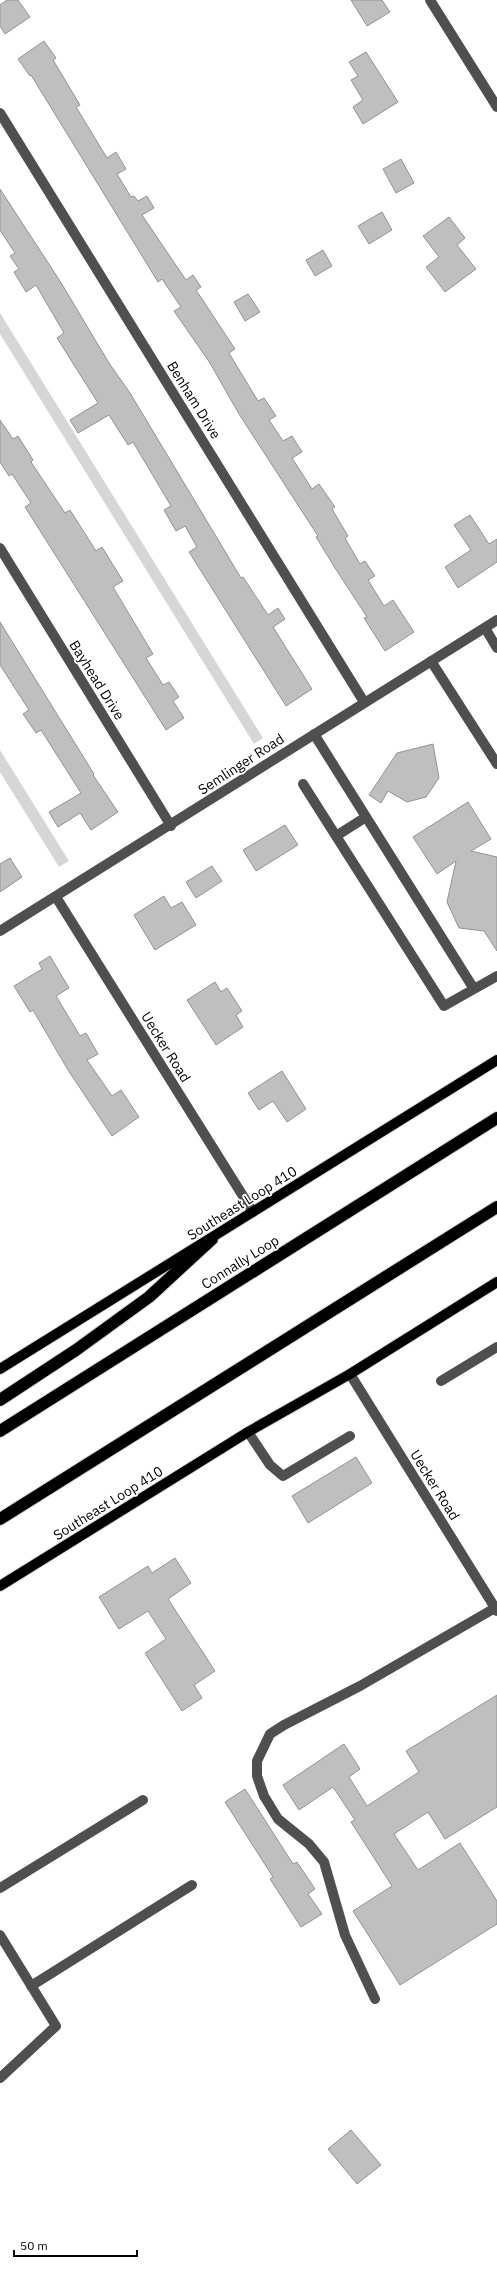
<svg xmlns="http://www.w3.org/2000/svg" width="497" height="2270" font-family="'IBM Plex Sans',sans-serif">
	<rect width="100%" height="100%" fill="#fff"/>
	<path fill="#d6d6d6" d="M0 313 263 738 254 744 0 334Z
		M0 750 69 861 59 867 0 772Z"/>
	<path fill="#bfbfbf" stroke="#939393" d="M7 0H18L30 17 5 34 0 26V5Z
		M351 0H382L390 12 367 26Z
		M44 41 56 58 53 60 80 105 76 107 107 158 116 152 126 169 117 174 131 197 134 196 138 201 147 196 154 208 142 215 186 280 193 275 201 287 196 290 235 349 229 353 258 401 264 398 276 416 269 420 283 441 292 436 302 452 292 458 312 489 319 484 335 507 332 509 348 536 345 538 360 564 365 561 375 576 368 580 384 606 393 600 414 632 385 651 364 618 367 617 335 568 316 537 318 536 239 414 210 363 174 311 181 307 162 279 158 282 31 75 30 76 18 59Z
		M366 52 398 102 363 124 353 107 363 100 351 80 358 76 349 62Z
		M401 159 414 183 396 193 383 169Z
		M0 189 60 281 109 363 130 393 241 578 243 577 268 615 278 608 285 619 273 627 312 689 286 706 189 552 197 547 185 526 176 531 164 510 171 506 133 442 128 445 109 415 78 433 70 420 98 403 57 338 64 333 36 285 26 292 14 272 19 269 10 256 15 253 0 230Z
		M382 212 392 230 369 244 358 226Z
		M449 217 465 238 457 245 476 269 445 292 426 267 439 257 423 236Z
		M323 250 332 266 315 276 306 260Z
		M248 294 260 312 245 321 234 302Z
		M0 420 13 439 18 436 33 460 31 462 65 513 70 510 96 551 102 547 123 581 113 587 153 654 146 658 163 685 169 682 179 697 173 701 184 718 166 730 25 507 31 503 12 474 9 476 0 462Z
		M470 515 489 544 497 539V562L458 588 445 567 471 550 454 525Z
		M0 622 94 774 93 775 118 812 91 830 80 813 58 827 49 812 81 793 41 730 36 733 23 714 29 710 0 665Z
		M433 744 439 778 426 797 407 802 388 791 381 803 369 795 397 753Z
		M468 802 491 839 471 851 497 857V951L484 931 459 928 447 902 456 861 437 874 413 837Z
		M285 825 298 845 256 871 243 850Z
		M10 858 22 877 0 892V864Z
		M212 866 222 881 196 898 186 882Z
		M164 896 171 908 182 902 196 925 155 950 134 915Z
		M50 956 69 988 56 996 80 1036 86 1033 98 1054 87 1060 112 1096 121 1090 139 1117 112 1136 68 1070 33 1010 30 1012 14 986 42 969 39 963Z
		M215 982 221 992 227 988 242 1011 236 1015 243 1027 216 1045 187 1000Z
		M282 1071 306 1109 287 1122 273 1101 259 1110 248 1093Z
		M356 1457 372 1483 308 1523 292 1496Z
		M175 1558 191 1583 168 1599 215 1671 194 1685 202 1698 182 1711 145 1653 166 1639 148 1611 119 1629 99 1597 148 1566 152 1573Z
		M497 1695V1807L445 1839 428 1812 394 1834 418 1870 460 1843 497 1901V1924L400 1985 353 1911 392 1886 351 1822 355 1820 333 1787 299 1810 283 1785 344 1744 360 1769 349 1777 367 1806 419 1772 406 1751Z
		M245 1789 293 1864 297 1862 315 1889 308 1894 322 1914 301 1927 270 1879 273 1877 225 1802Z
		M351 2130 381 2165 357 2184 328 2149Z"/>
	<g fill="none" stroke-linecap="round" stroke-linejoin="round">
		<g stroke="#dbdbdb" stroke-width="12">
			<path id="major" d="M0 1369 497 1060
				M0 1586 248 1432 350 1374 497 1282"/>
		</g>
		<g stroke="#dbdbdb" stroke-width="14">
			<path id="highway" d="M0 1400 76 1350 149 1297 212 1239
				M0 1431 497 1118
				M0 1519 497 1207"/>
		</g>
		<path stroke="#4f4f4f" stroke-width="10" d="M430 0 497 107
			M0 113 364 702
			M0 548 171 826
			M485 628 497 648
			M431 661 497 764
			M314 734 474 989 497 976
			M303 784 336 836
			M366 817 336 836 444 1006 474 989
			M56 897 253 1212
			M0 931 497 620
			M350 1374 497 1611
			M441 1381 497 1347
			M248 1432 270 1465 283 1476 350 1436
			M0 1888 143 1800
			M0 1935 56 2026 0 2078
			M31 1986 192 1885
			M375 1999 345 1935 324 1862 309 1844 278 1819 264 1796 257 1776V1761L270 1734 284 1725 360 1686 495 1608"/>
		<use href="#major" stroke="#000" stroke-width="10"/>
		<use href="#highway" stroke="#000" stroke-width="12"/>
	</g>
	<g text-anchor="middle" stroke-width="3.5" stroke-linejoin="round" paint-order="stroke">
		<g font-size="14" fill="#000" stroke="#fff">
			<text transform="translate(194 400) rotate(58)" y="5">Benham Drive</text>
			<text transform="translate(97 680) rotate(58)" y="5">Bayhead Drive</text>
			<text transform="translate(241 764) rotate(-33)" y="5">Semlinger Road</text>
			<text transform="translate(166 1047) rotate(58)" y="5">Uecker Road</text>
			<text transform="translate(242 1203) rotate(-32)" y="5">Southeast Loop 410</text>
			<text transform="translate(240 1262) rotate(-32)" y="5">Connally Loop</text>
			<text transform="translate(435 1485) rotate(58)" y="5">Uecker Road</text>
			<text transform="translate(108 1503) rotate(-32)" y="5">Southeast Loop 410</text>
		</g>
	</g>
	<path d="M14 2250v6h123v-6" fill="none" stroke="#000000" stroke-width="2"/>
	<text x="20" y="2250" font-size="12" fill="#000000" stroke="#ffffff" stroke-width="3" paint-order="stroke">50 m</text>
</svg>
